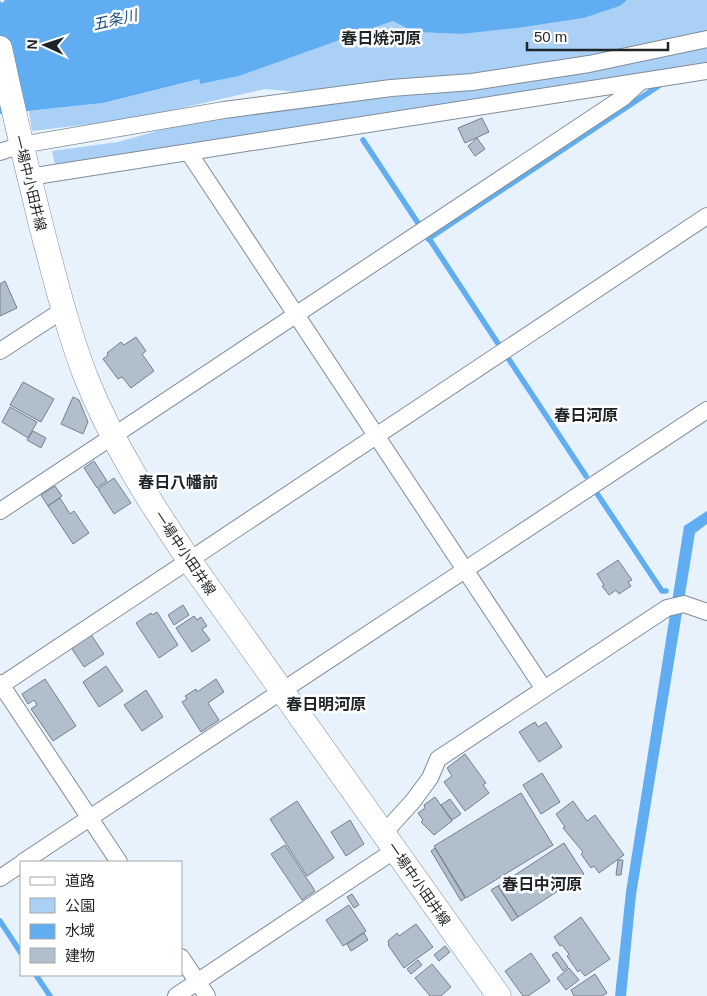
<svg xmlns="http://www.w3.org/2000/svg" width="707" height="996" font-family="Helvetica,'Noto Sans JP',sans-serif">
	<rect width="100%" height="100%" fill="#e7f2fd"/>
	<path fill="#aad0f5" d="M627 0H707V33L586 58 470 76 311 93 265 89 133 119 32 131 29 111 103 103 199 79 200 84 239 76 393 21 414 32 462 34 518 28 584 18 620 6Z
		M707 46V63L55 165 52 151 118 142 182 124 311 105 472 89Z"/>
	<path fill="#61adf2" d="M5 0H627L620 6 584 18 518 28 462 34 414 32 393 21 239 76 200 84 199 79 103 103 0 114V1L2 3Z
		M707 511V524L695 533 636 895 626 996H615L626 892 684 526Z"/>
	<g fill="none" stroke-linecap="round" stroke-linejoin="round">
		<path stroke="#61adf2" stroke-width="5.5" d="M363 140 418 223
			M428 237 499 345
			M428 239 660 85
			M508 358 586 476
			M596 492 662 591H666
			M0 921 21 953
			M36 975 50 996"/>
	</g>
	<path fill="#b1becb" stroke="#74808c" d="M482 118 489 132 465 143 458 128Z
		M477 138 485 149 475 156 468 146Z
		M5 281 17 308 0 316V284Z
		M136 337 146 351 142 354 154 371 131 388 122 377 118 379 103 359 108 355 107 353 121 342 124 345Z
		M23 382 54 399 41 422 10 405Z
		M73 397 79 400 88 422 83 434 61 424Z
		M10 407 37 422 28 438 2 422Z
		M33 431 46 438 41 448 27 440Z
		M94 461 107 481 97 488 84 468Z
		M114 478 131 503 114 514 98 489Z
		M55 486 62 496 48 506 41 495Z
		M60 498 70 514 74 511 89 533 73 544 48 506Z
		M618 560 632 580 628 582 631 586 619 594 616 590 609 595 602 586 604 585 597 574Z
		M183 605 189 615 174 625 168 615Z
		M157 612 178 645 159 658 136 623 151 613 152 615Z
		M194 616 197 620 201 617 207 626 202 629 210 640 192 652 176 628Z
		M90 633 104 654 84 667 70 646Z
		M106 666 123 691 99 707 83 682Z
		M45 679 76 726 53 741 31 709 37 705 34 700 28 704 22 694Z
		M216 679 224 692 208 703 219 720 201 732 182 702 187 699 185 696 196 689 197 692Z
		M146 690 163 717 142 731 124 705Z
		M535 722 538 727 546 722 562 747 539 762 519 732Z
		M465 754 486 783 483 785 489 793 465 811 444 782 452 776 447 768Z
		M542 773 560 802 541 814 523 785Z
		M521 793 553 845 466 898 434 846Z
		M435 797 452 821 434 835 421 822 423 820 418 813 425 808 424 805Z
		M450 799 461 814 452 820 441 805Z
		M297 801 334 858 307 876 270 819Z
		M573 801 587 821 595 815 624 855 599 873 594 866 591 868 581 854 583 852 563 828 565 827 556 814Z
		M350 820 364 844 346 856 331 832Z
		M564 843 584 874 518 917 498 886Z
		M285 845 315 891 302 900 271 854Z
		M435 848 465 898 461 901 431 851Z
		M618 860H623L621 875H616Z
		M498 886 518 917 512 921 491 890Z
		M352 894 359 905 354 908 347 897Z
		M349 905 366 931 343 946 326 920Z
		M581 917 610 959 585 976 580 970 578 972 567 956 569 954 562 945 560 946 554 937Z
		M416 924 433 947 404 968 388 945 389 944 388 941 397 933 399 936Z
		M364 933 368 940 351 951 347 944Z
		M445 946 450 952 439 961 434 955Z
		M557 952 568 967 563 971 552 955Z
		M531 953 550 981 528 996H523L505 971Z
		M418 960 422 965 411 974 407 969Z
		M432 964 451 987 441 996H430L415 978Z
		M569 968 579 980 566 990 557 978Z
		M595 974 607 993 602 996H574L571 990Z"/>
	<g fill="none" stroke-linecap="round" stroke-linejoin="round">
		<g stroke="#808c98" stroke-width="18">
			<path id="street" d="M0 152 21 145 224 110 391 88 472 82 589 64 707 39
				M189 153 544 689
				M29 177 707 71
				M0 351 63 310
				M0 511 624 97 640 82
				M0 683 119 862
				M0 686 707 216
				M383 834 413 801 430 778 438 759 667 608 684 604 707 612
				M23 862 707 410
				M0 878 21 864
				M181 957 207 996
				M176 996 395 850"/>
		</g>
		<g stroke="#808c98" stroke-width="25">
			<path id="secondary" d="M0 48C13 109 27 169 42 229 55 279 67 327 85 375 111 441 149 501 189 560L499 996"/>
		</g>
		<use href="#street" stroke="#fff" stroke-width="16"/>
		<use href="#secondary" stroke="#fff" stroke-width="24"/>
	</g>
	<g text-anchor="middle" stroke-width="5" stroke-linejoin="round" paint-order="stroke">
		<g font-size="14" fill="#1f2428" stroke="#fff">
			<text transform="translate(30 183) rotate(76)" y="5">一場中小田井線</text>
			<text transform="translate(185 553) rotate(56)" y="5">一場中小田井線</text>
			<text transform="translate(419 884) rotate(55)" y="5">一場中小田井線</text>
		</g>
		<g font-size="15" font-style="italic" fill="#194f7c" stroke="#fff">
			<text transform="translate(115 20) rotate(-13)" y="5">五条川</text>
		</g>
		<g font-size="16" font-weight="bold" fill="#1f2428" stroke="#fff">
			<text x="381" y="44">春日焼河原</text>
			<text x="586" y="421">春日河原</text>
			<text x="178" y="488">春日八幡前</text>
			<text x="326" y="710">春日明河原</text>
			<text x="542" y="890">春日中河原</text>
		</g>
	</g>
	<rect x="20" y="861" width="162" height="115" fill="#ffffff" stroke="#a5a7a9"/>
	<rect x="30" y="877" width="25" height="8" fill="#ffffff" stroke="#a5a7a9"/>
	<text x="65" y="886" font-size="15" fill="#1f2428">道路</text>
	<rect x="30" y="898" width="25" height="15" fill="#aad0f5" stroke="#a5a7a9"/>
	<text x="65" y="911" font-size="15" fill="#1f2428">公園</text>
	<rect x="30" y="924" width="25" height="15" fill="#61adf2" stroke="#a5a7a9"/>
	<text x="65" y="936" font-size="15" fill="#1f2428">水域</text>
	<rect x="30" y="948" width="25" height="15" fill="#b1becb" stroke="#a5a7a9"/>
	<text x="65" y="961" font-size="15" fill="#1f2428">建物</text>
	<g transform="translate(45 45) rotate(273)" stroke="#ffffff" stroke-width="4" paint-order="stroke">
	<path d="M0-4L9 19L0 12L-9 19Z" fill="#1f2428"/>
	<text y="-8" font-size="14" font-weight="bold" text-anchor="middle" fill="#1f2428">N</text>
	</g>
	<path d="M527 42v8h141v-8" fill="none" stroke="#1f2428" stroke-width="2.5"/>
	<text x="534" y="42" font-size="15" fill="#1f2428" stroke="#ffffff" stroke-width="4" paint-order="stroke">50 m</text>
</svg>
